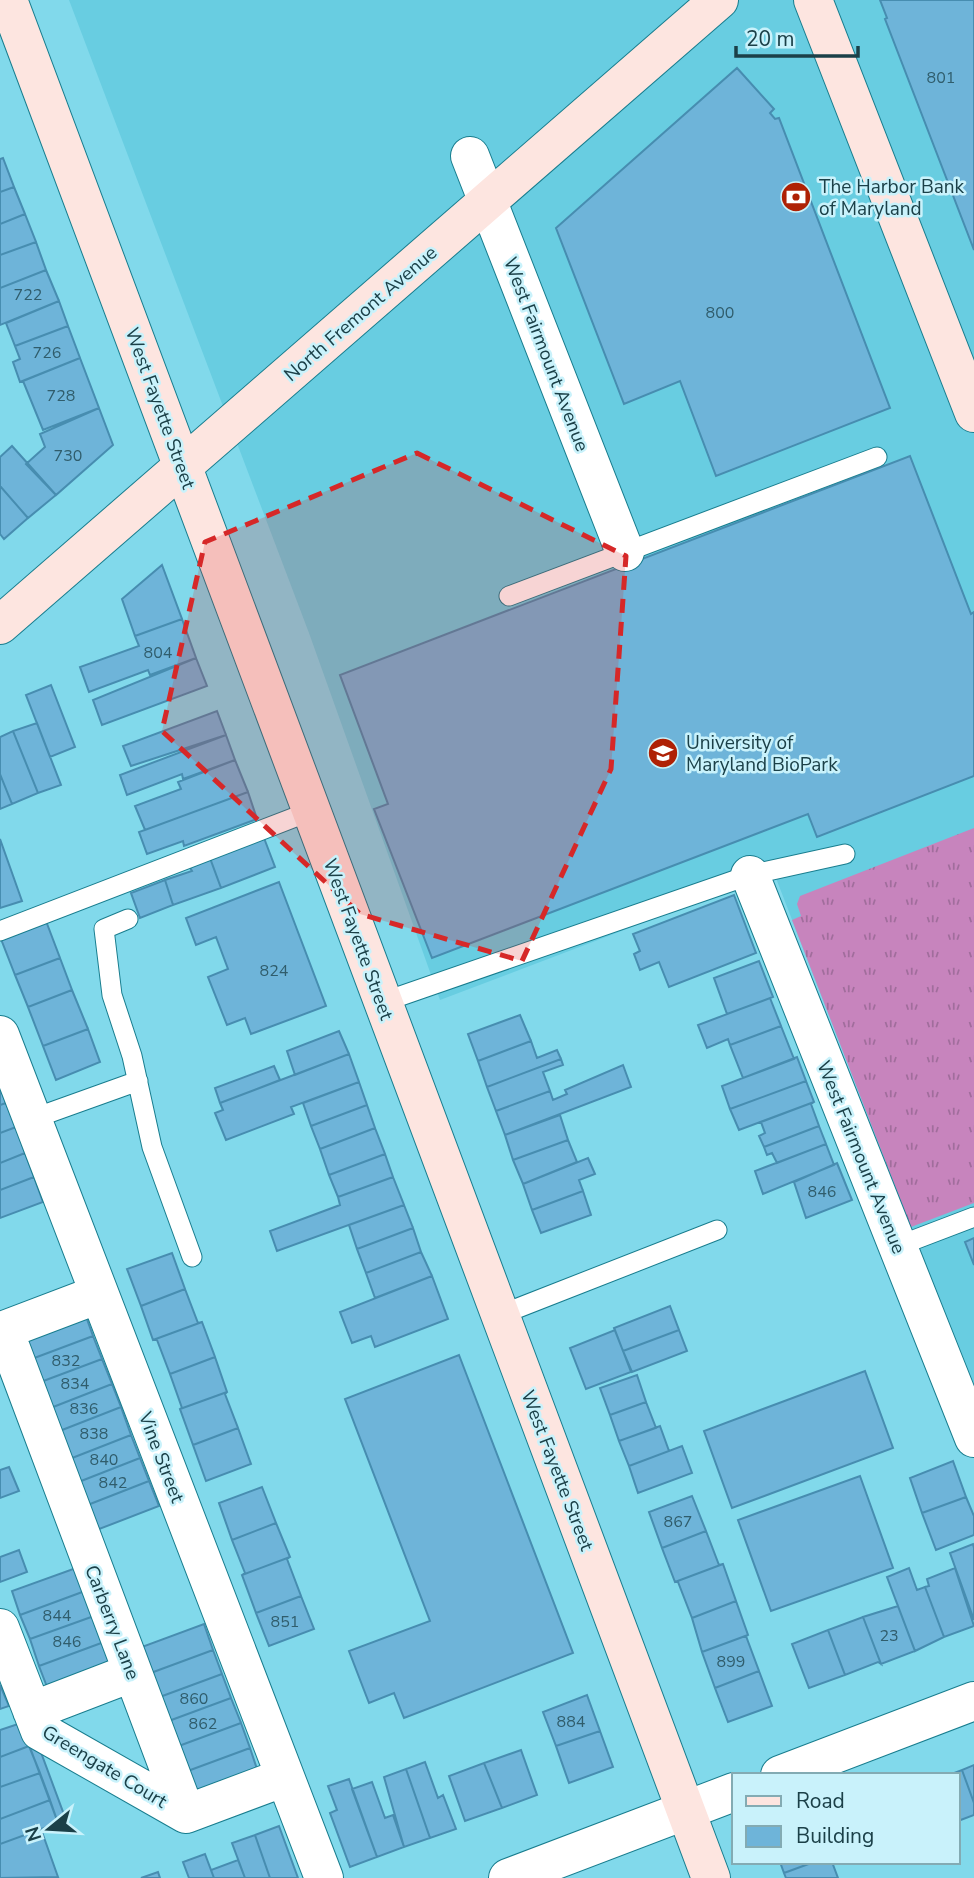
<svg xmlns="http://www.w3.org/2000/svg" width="974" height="1878" font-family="'Nunito Sans',sans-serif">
	<defs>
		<pattern id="grass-tufts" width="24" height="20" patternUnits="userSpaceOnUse" patternTransform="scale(1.75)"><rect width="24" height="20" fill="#c784bd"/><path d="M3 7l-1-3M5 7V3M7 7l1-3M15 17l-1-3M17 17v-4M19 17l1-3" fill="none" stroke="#a16d9c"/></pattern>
	</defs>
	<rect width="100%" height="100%" fill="#81d9eb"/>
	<path fill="#68cde1" d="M69 0H974V1391L774 873 440 1000 309 633Z"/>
	<path fill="url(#grass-tufts)" d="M974 828V1203L911 1227 792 920 801 916 797 904 800 896Z"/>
	<path fill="#6eb4d9" stroke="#478db0" stroke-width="2" d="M880 0H974V250L885 19 887 18Z
		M737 68 774 109 770 113 775 119 779 118 890 408 716 476 680 381 624 404 556 228Z
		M3 158 14 187 0 192V159Z
		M14 187 25 214 0 224V192Z
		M25 214 36 242 0 255V224Z
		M36 242 46 270 0 288V255Z
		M46 270 59 301 0 325V288Z
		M59 301 68 326 15 346 6 323Z
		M68 326 80 358 20 382 13 362 20 359 15 346Z
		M80 358 99 408 43 430 23 381Z
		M99 408 113 445 56 495 26 464 45 447 40 434Z
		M12 446 56 495 28 518 0 486V457Z
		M910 456 971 614 974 612V776L817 837 808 814 432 958 374 809 388 804 340 675Z
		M0 486 28 518 4 539 0 534Z
		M162 565 182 619 135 636 122 599Z
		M182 619 196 658 150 675 148 670 89 692 80 667 139 646 135 636Z
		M196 658 207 686 102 725 93 700Z
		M51 685 75 747 50 757 26 695Z
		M217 711 226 735 131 766 123 746Z
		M37 723 61 785 38 793 13 731Z
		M13 731 38 793 12 804 0 774V737Z
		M226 735 235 760 183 779 182 774 127 795 120 775Z
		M235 760 248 792 145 830 135 806 181 789 178 782Z
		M0 774 12 804 0 809Z
		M248 792 257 819 184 846 183 841 147 854 139 832Z
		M264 838 275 867 221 888 210 858Z
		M0 839 22 901 0 908Z
		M210 858 221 888 173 905 165 880 192 871 189 866Z
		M165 880 173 905 140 918 131 893Z
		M279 882 326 1006 251 1034 245 1018 227 1025 208 977 228 969 216 937 196 945 186 918Z
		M734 895 756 953 669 987 659 962 640 970 634 954 640 951 633 934Z
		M46 921 60 958 15 975 1 939Z
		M60 958 72 990 28 1007 15 975Z
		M759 961 773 997 727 1014 714 978Z
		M72 990 88 1029 43 1046 28 1007Z
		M770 998 781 1026 730 1045 728 1039 707 1048 698 1025Z
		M520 1015 531 1041 478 1061 468 1034Z
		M781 1026 794 1059 743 1078 730 1045Z
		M88 1029 100 1062 56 1080 43 1046Z
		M339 1031 349 1054 295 1075 287 1051Z
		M531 1041 537 1058 557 1050 561 1059 487 1087 478 1061Z
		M349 1054 359 1082 291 1107 294 1114 226 1140 215 1113 223 1110 220 1103Z
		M797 1057 806 1081 730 1109 722 1086Z
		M561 1059 563 1065 543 1072 550 1091 496 1111 487 1087Z
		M623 1065 631 1087 505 1135 496 1111 550 1091 553 1100 567 1094 565 1090Z
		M274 1066 280 1080 220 1103 215 1088Z
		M806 1081 814 1102 739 1130 730 1109Z
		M359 1082 367 1105 311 1126 303 1103Z
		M0 1087 6 1103 0 1105Z
		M814 1102 811 1104 819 1126 764 1147 759 1136 765 1133 761 1122Z
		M6 1103 16 1127 0 1133V1105Z
		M367 1105 375 1128 320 1149 311 1126Z
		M560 1115 568 1140 513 1160 505 1135Z
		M819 1126 826 1144 777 1163 772 1153 767 1155 764 1147Z
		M16 1127 25 1153 0 1163V1133Z
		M375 1128 385 1154 329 1175 320 1149Z
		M568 1140 577 1162 523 1184 513 1160Z
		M826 1144 834 1165 763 1194 755 1171Z
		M25 1153 34 1177 0 1190V1163Z
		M385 1154 393 1177 338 1197 329 1175Z
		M588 1158 595 1174 579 1180 583 1191 532 1210 523 1184Z
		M837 1163 852 1200 806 1218 794 1182Z
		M34 1177 43 1202 0 1218V1190Z
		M393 1177 404 1205 277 1251 270 1231 340 1205 338 1197Z
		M583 1191 591 1215 541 1233 532 1210Z
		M404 1205 413 1228 357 1249 349 1225Z
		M413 1228 421 1252 366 1273 357 1249Z
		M974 1238V1265L965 1242Z
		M421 1252 432 1276 375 1298 366 1273Z
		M172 1253 185 1289 141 1306 127 1269Z
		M432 1276 448 1319 375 1347 371 1336 352 1343 340 1312Z
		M185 1289 198 1323 202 1322 153 1340 141 1306Z
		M670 1306 679 1330 623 1351 614 1328Z
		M83 1308 93 1336 29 1360 19 1333Z
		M202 1322 215 1357 170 1374 157 1340H153Z
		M615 1330 631 1372 586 1389 570 1348Z
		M679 1330 687 1351 632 1372 623 1351Z
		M93 1336 102 1359 38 1383 29 1360Z
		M459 1355 573 1653 404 1718 394 1693 369 1703 349 1651 430 1621 345 1399Z
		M215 1357 227 1392 180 1409 182 1408 170 1374Z
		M102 1359 112 1384 48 1409 38 1383Z
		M865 1371 893 1448 732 1508 704 1431Z
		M637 1375 646 1402 610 1415 600 1388Z
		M112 1384 121 1407 57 1432 48 1409Z
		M227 1392 225 1394 238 1428 193 1445 180 1409Z
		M646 1402 656 1428 619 1441 610 1415Z
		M121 1407 131 1435 67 1460 57 1432Z
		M660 1426 669 1451 629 1466 619 1441Z
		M238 1428 251 1464 206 1481 193 1445Z
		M131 1435 140 1458 76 1483 67 1460Z
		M682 1446 692 1473 638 1493 629 1466Z
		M140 1458 149 1481 85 1506 76 1483Z
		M953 1461 966 1497 922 1513 910 1478Z
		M9 1467 19 1491 0 1498V1470Z
		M860 1476 893 1568 771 1611 738 1520Z
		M149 1481 159 1506 94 1531 85 1506Z
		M262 1487 276 1523 232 1540 219 1503Z
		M692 1496 706 1531 662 1548 649 1512Z
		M966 1497 974 1516V1535L936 1550 922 1513Z
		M276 1523 290 1557 242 1575 245 1573 232 1540Z
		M706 1531 719 1565 723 1564 675 1582 662 1548Z
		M973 1544 974 1548V1620L950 1553Z
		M19 1550 27 1572 0 1582V1557Z
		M290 1557 287 1559 301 1596 256 1613 242 1575Z
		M723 1564 736 1601 692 1618 678 1582H675Z
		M76 1568 85 1591 20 1615 12 1591Z
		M909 1568 917 1590 925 1587 944 1637 915 1651 887 1577Z
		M955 1568 974 1626 944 1637 925 1587 929 1586 927 1579Z
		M85 1591 94 1616 30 1639 20 1615Z
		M301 1596 314 1629 269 1646 256 1613Z
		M736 1601 748 1635 702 1652 692 1618Z
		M898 1606 915 1651 881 1664 863 1617Z
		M94 1616 104 1642 39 1666 30 1639Z
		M863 1617 881 1664 878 1662 845 1675 828 1630Z
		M204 1624 213 1650 148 1674 139 1648Z
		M828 1630 845 1675 809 1688 792 1644Z
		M748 1635 746 1636 759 1671 715 1688 702 1652Z
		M104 1642 113 1668 49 1692 39 1666Z
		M213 1650 222 1674 157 1698 148 1674Z
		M759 1671 772 1706 728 1722 715 1688Z
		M222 1674 231 1698 166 1722 157 1698Z
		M0 1685 9 1706 0 1709Z
		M587 1695 600 1731 556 1746 543 1712Z
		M231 1698 241 1723 176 1747 166 1722Z
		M29 1720 66 1820 58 1823 21 1723Z
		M21 1723 29 1746 0 1757V1730Z
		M241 1723 250 1748 185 1772 176 1747Z
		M600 1731 613 1767 569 1783 556 1746Z
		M29 1746 40 1773 0 1787V1757Z
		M250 1748 259 1775 194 1798 185 1772Z
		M521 1750 537 1795 502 1808 484 1763Z
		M425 1762 438 1798 443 1795 456 1829 430 1838 406 1769Z
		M484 1763 502 1808 465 1821 449 1776Z
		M974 1765V1803L962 1770Z
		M406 1769 430 1838 404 1847 384 1777Z
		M962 1770 974 1803V1815L958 1821V1775H949Z
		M40 1773 50 1800 0 1819V1787Z
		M349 1779 377 1857 350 1867 330 1813 337 1810 328 1786Z
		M372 1782 385 1818 393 1815 404 1847 377 1857 352 1789Z
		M50 1800 58 1823 0 1844V1819Z
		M279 1826 298 1878H270L255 1835Z
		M41 1829 58 1877 0 1878V1844Z
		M255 1835 270 1878H245L232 1843Z
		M205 1854 214 1878H189L183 1862Z
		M238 1860 245 1878H214L211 1870Z
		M780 1862H814L784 1873Z
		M814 1862H832L838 1878H786L784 1873Z
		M158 1872 160 1878H141Z"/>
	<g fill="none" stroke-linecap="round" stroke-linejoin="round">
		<g stroke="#187d8e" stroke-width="21">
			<path id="lane" d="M509 596 877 457
				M128 919 104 929 112 995 132 1056 152 1147 192 1257
				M0 931 311 811
				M383 1002 750 875 845 854
				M32 1119 138 1081
				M898 1246 974 1217
				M500 1315 717 1230"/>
		</g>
		<g stroke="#187d8e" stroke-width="40">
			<path id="street" d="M470 156 625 552
				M750 875 974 1438
				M0 1035 324 1878
				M99 1294 4 1330 186 1814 285 1777
				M0 1628 40 1731 186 1814
				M32 1711 131 1673
				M780 1775 974 1701
				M508 1878 734 1792"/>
		</g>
		<g stroke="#187d8e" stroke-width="40">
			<path id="secondary" d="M8 0 711 1878
				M813 0 974 413
				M0 625 719 0"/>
		</g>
		<use href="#lane" stroke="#fff" stroke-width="19"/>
		<use href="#street" stroke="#fff" stroke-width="38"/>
		<use href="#secondary" stroke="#fde5e0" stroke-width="38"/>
	</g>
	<path fill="#d62828" fill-opacity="0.2" stroke="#d62828" stroke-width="5" stroke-dasharray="14 9" stroke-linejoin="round" d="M417 453 626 556 611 769 522 961 360 914 162 731 205 542Z"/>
	<defs>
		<g id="bank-disc" transform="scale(1.575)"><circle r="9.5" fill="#af2105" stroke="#c9f2fb"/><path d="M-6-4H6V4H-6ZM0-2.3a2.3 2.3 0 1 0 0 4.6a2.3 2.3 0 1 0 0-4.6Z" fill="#fff"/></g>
		<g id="university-disc" transform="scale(1.575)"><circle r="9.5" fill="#af2105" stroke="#c9f2fb"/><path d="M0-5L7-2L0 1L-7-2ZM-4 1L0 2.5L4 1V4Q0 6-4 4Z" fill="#fff"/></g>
	</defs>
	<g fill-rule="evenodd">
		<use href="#bank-disc" x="796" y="197"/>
		<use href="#university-disc" x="663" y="753"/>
	</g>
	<g text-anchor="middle" stroke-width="5" stroke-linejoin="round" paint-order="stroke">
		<g font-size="16" fill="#305d6c">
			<text x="941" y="83">801</text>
			<text x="28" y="300">722</text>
			<text x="720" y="318">800</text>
			<text x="47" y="358">726</text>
			<text x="61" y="401">728</text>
			<text x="68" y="461">730</text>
			<text x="158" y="658">804</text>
			<text x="274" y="976">824</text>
			<text x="822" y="1197">846</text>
			<text x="66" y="1366">832</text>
			<text x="75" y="1389">834</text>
			<text x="84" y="1414">836</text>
			<text x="94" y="1439">838</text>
			<text x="104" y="1465">840</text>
			<text x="113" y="1488">842</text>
			<text x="678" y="1527">867</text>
			<text x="57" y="1621">844</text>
			<text x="285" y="1627">851</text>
			<text x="889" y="1641">23</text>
			<text x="67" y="1647">846</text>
			<text x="731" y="1667">899</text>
			<text x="194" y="1704">860</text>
			<text x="571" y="1727">884</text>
			<text x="203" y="1729">862</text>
		</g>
		<g font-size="19" fill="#1b4048" stroke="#c9f2fb" text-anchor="start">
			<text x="819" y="193">The Harbor Bank<tspan x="819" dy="22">of Maryland</tspan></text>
			<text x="686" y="749">University of<tspan x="686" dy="22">Maryland BioPark</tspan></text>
		</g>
		<g font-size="19" fill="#1b4048" stroke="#c9f2fb">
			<text transform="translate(360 313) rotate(-41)" y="7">North Fremont Avenue</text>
			<text transform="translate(547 354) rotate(69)" y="7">West Fairmount Avenue</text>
			<text transform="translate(161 408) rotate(70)" y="7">West Fayette Street</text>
			<text transform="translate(359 939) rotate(70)" y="7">West Fayette Street</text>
			<text transform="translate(862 1157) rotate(68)" y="7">West Fairmount Avenue</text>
			<text transform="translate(162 1457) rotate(69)" y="7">Vine Street</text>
			<text transform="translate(558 1470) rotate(69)" y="7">West Fayette Street</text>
			<text transform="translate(113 1622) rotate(69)" y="7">Carberry Lane</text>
			<text transform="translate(105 1766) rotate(31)" y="7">Greengate Court</text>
		</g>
	</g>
	<rect x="732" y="1773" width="228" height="91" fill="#c9f2fb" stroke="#83abb3" stroke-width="2"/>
	<rect x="746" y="1796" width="35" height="10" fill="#fde5e0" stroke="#83abb3" stroke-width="2"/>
	<text x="796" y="1808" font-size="21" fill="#1b4048">Road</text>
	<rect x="746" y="1826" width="35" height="21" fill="#6eb4d9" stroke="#83abb3" stroke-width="2"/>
	<text x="796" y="1843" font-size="21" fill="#1b4048">Building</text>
	<g transform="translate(49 1829) rotate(252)" stroke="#c9f2fb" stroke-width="5" paint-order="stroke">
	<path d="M0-5L12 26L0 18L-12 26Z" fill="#1b4048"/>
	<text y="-10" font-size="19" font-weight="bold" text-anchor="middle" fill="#1b4048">N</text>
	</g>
	<path d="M736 46v10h122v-10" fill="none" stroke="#1b4048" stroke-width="3.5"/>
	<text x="746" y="46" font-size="21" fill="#1b4048" stroke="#c9f2fb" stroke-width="5" paint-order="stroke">20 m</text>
</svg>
